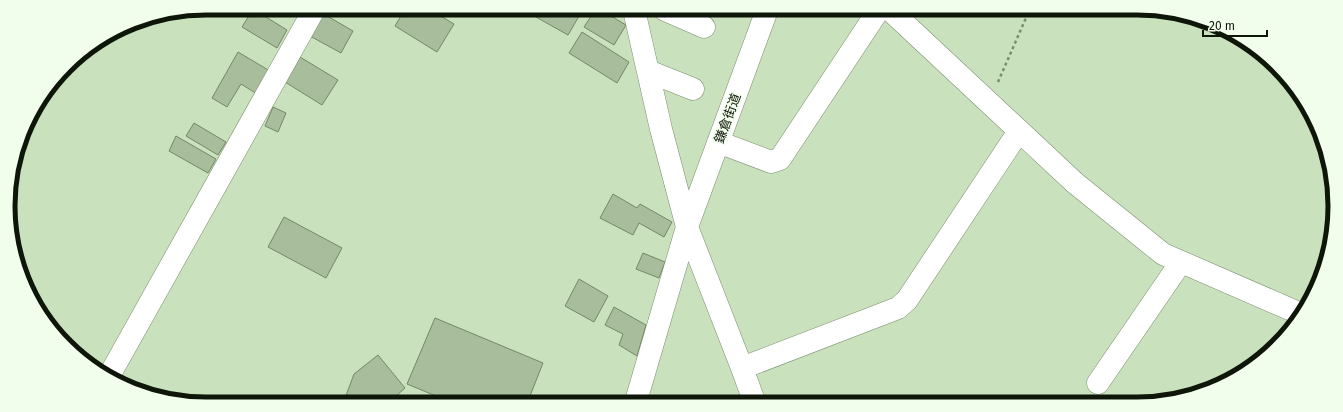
<svg xmlns="http://www.w3.org/2000/svg" width="1343" height="412" font-family="'Fira Sans','Noto Sans JP',sans-serif">
	<rect width="100%" height="100%" fill="#cae1be"/>
	<path fill="#a7bd9b" stroke="#738868" d="M253 9 287 30 277 48 242 27Z
		M405 9H429L454 24 437 52 395 26Z
		M528 9H579L582 11 568 35 527 12Z
		M595 10H601L626 25 614 45 584 27Z
		M322 13 353 31 341 53 310 36Z
		M582 32 629 62 617 83 569 53Z
		M238 52 270 71 257 94 241 84 227 107 212 98Z
		M300 57 338 80 322 105 285 82Z
		M273 107 286 113 278 132 265 126Z
		M194 123 226 142 218 155 186 136Z
		M176 136 216 159 208 173 169 151Z
		M613 194 637 208 640 204 672 222 664 237 639 223 633 235 600 218Z
		M284 217 342 248 326 278 268 247Z
		M643 253 665 262 659 278 636 269Z
		M579 279 608 296 594 322 565 306Z
		M614 307 646 325 637 356 619 345 623 334 605 325Z
		M435 318 543 363 528 401H448L407 384Z
		M378 355 405 388 396 396 394 401H344L354 374Z"/>
	<g fill="none" stroke-linecap="round" stroke-linejoin="round">
		<g stroke="#7a8f6f" stroke-width="23">
			<path id="street" d="M634 10 661 129 687 227 742 368 754 401
				M665 10 704 27
				M891 11 1075 183 1163 254 1301 314
				M648 71 693 89
				M718 142 771 162 780 159 878 11
				M742 368 898 308 907 300 1019 131
				M109 376 315 8
				M1098 383 1181 262
				M636 401 687 227 767 10"/>
		</g>
		<path stroke="#7b8c72" stroke-width="2.5" stroke-dasharray="3 3" stroke-linecap="butt" d="M998 82 1029 11"/>
		<use href="#street" stroke="#fff" stroke-width="22"/>
	</g>
	<g text-anchor="middle" stroke-width="3.5" stroke-linejoin="round" paint-order="stroke">
		<g font-size="13" fill="#0e1509" stroke="#f2feec">
			<text transform="translate(727 118) rotate(-70)" y="5">鎌倉街道</text>
		</g>
	</g>
	<path d="M0 0H1343V412H0ZM206 15H1137A191 191 0 0 1 1328 206V206A191 191 0 0 1 1137 397H206A191 191 0 0 1 15 206V206A191 191 0 0 1 206 15Z" fill="#f2feec" fill-rule="evenodd"/>
	<path fill="none" stroke="#0e1509" stroke-width="5" d="M206 15H1137A191 191 0 0 1 1328 206V206A191 191 0 0 1 1137 397H206A191 191 0 0 1 15 206V206A191 191 0 0 1 206 15Z"/>
	<path d="M1203 30v6h64v-6" fill="none" stroke="#0e1509" stroke-width="2"/>
	<text x="1209" y="30" font-size="12" fill="#0e1509" stroke="#f2feec" stroke-width="3" paint-order="stroke">20 m</text>
</svg>
